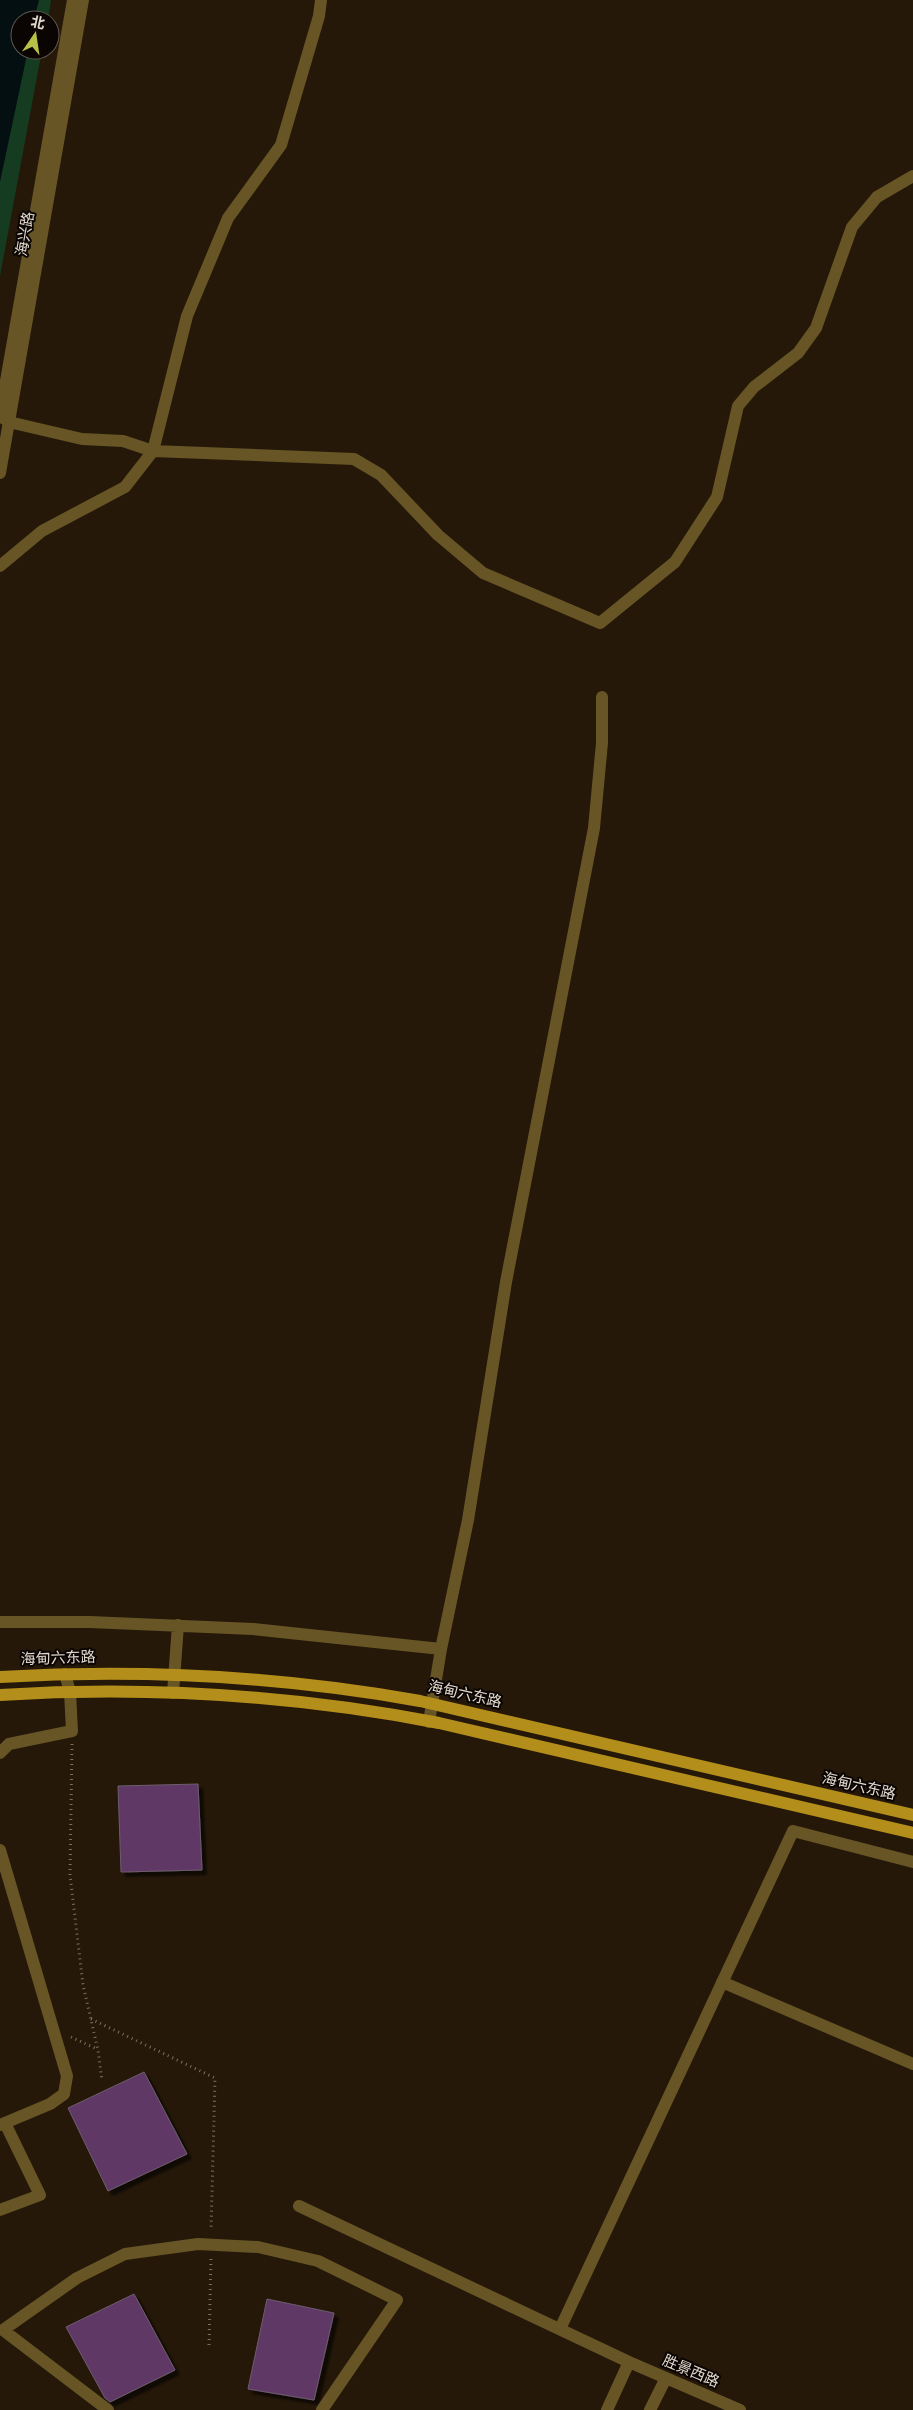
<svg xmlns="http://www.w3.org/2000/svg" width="913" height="2410" font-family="'PT Sans Narrow','Noto Sans SC',sans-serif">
	<defs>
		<filter id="shadow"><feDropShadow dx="4.5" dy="4.5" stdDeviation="1" flood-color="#0009"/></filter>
	</defs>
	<rect width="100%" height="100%" fill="#251809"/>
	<path fill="#153c21" d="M0 0H51L48 20H20V50H42L0 276Z"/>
	<path fill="#040f11" d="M0 0H39L34 20H20V50H28L0 182Z"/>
	<path fill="#613766" stroke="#6c5d6e" filter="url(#shadow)" d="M198 1784 202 1870 121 1872 118 1786Z
		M144 2072 187 2154 108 2191 68 2108Z
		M134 2294 175 2370 110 2402 105 2398 66 2327Z
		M267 2299 334 2313 314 2400 248 2389Z"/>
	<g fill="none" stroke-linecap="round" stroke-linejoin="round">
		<path stroke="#7c7064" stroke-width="3" stroke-dasharray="1 4" stroke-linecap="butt" d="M72 1744 70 1875 83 1985 98 2050 102 2081
			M91 2019 215 2078 211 2230
			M71 2037 97 2049
			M209 2345 211 2258"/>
		<path stroke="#675526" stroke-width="12" d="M0 415 73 0
			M0 416 9 422 82 439 123 441 153 451 354 459 381 475 438 535 483 573 600 623 675 562 717 497 738 406 754 387 798 353 816 328 852 227 877 197 913 176
			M0 473 83 0
			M0 566 42 531 125 487 153 451 187 316 228 218 281 145 319 16 321 0
			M0 1622H90L253 1629 441 1649
			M173 1693 178 1625
			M429 1722 441 1649 468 1520 506 1282 594 828 602 743V697
			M0 1753 9 1744 72 1731 70 1692 65 1674
			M0 1850 67 2076 64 2094 50 2104 0 2125
			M722 1982 913 2064
			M299 2206 629 2362 740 2410
			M0 2210 40 2195 5 2123
			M560 2329 793 1831 913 1862
			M108 2410 3 2330 77 2278 125 2254 198 2244 258 2247 318 2261 397 2300 322 2410
			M607 2410 629 2362
			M650 2410 666 2378"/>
		<path stroke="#b48e1a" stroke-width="12" d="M0 1677C141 1669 281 1676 420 1701L913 1815
			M0 1695C147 1686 294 1695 439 1723L913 1833"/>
	</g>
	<g text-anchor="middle" stroke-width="4" stroke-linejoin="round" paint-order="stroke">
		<g font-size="15" fill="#e2d8ce" stroke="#0a0502">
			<text transform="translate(25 234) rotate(-80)" y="5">海兴路</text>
			<text transform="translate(58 1658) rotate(-2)" y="5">海甸六东路</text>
			<text transform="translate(465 1694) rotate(13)" y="5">海甸六东路</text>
			<text transform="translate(859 1786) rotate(13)" y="5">海甸六东路</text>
			<text transform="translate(691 2371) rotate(23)" y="5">胜景西路</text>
		</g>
	</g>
	<g transform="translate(35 35) rotate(13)"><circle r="24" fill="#0a0502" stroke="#605954"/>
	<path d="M0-4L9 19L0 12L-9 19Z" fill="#b8c147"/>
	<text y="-8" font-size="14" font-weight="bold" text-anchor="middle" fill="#e2d8ce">北</text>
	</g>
</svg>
